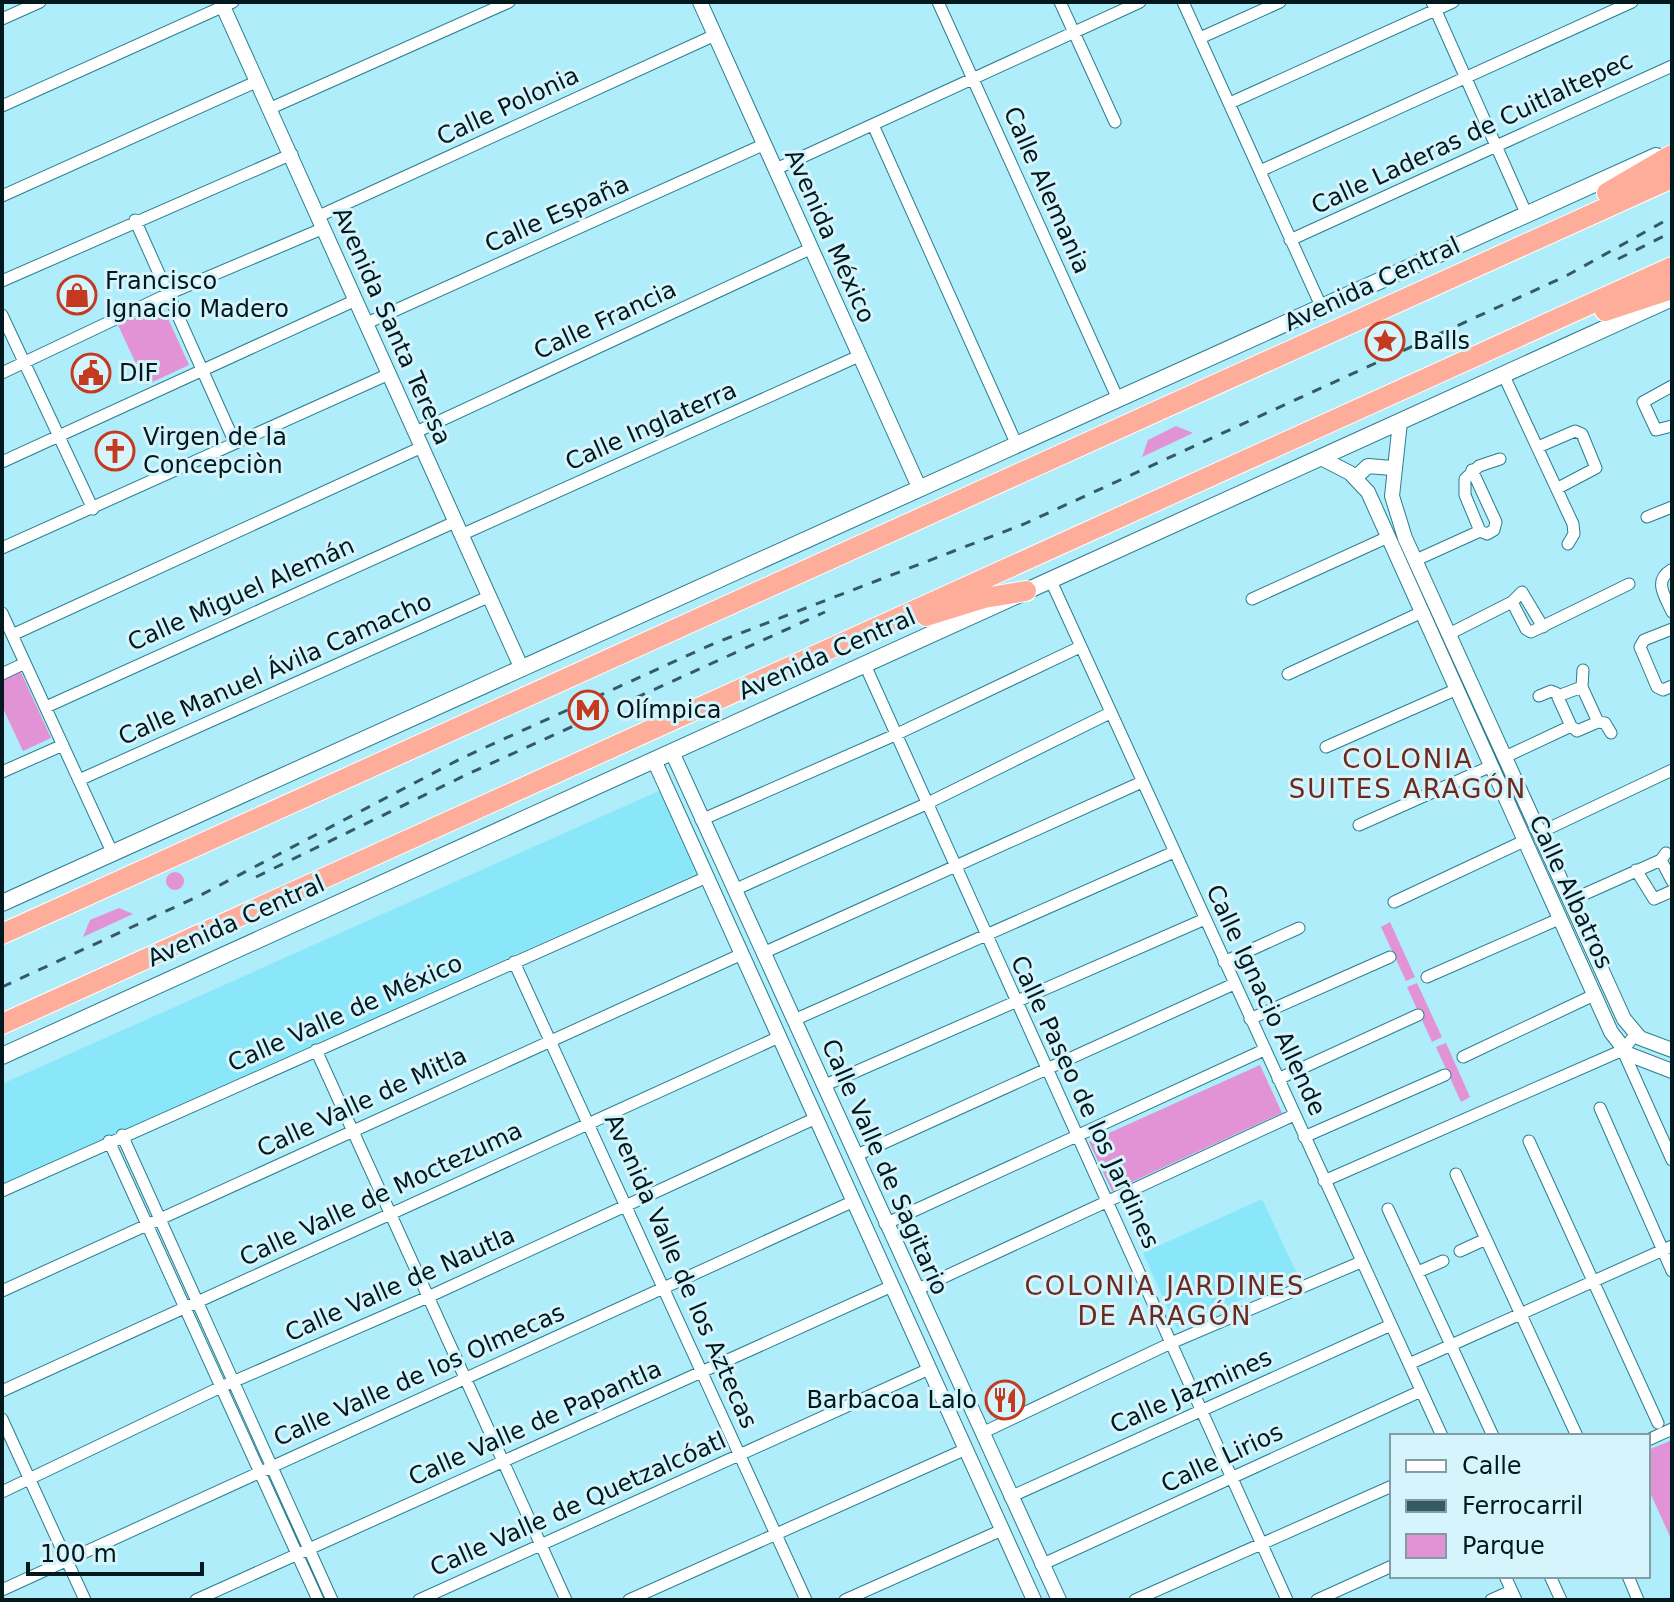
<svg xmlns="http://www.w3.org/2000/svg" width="1674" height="1602" font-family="'DejaVu Sans',sans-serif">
	<rect width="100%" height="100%" fill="#afedfa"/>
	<path fill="#8ae6f9" d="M661 790 700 872 2 1184V1084Z
		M1262 1199 1297 1274 1177 1329 1143 1253Z"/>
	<path fill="#e293d5" d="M161 303 189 365 146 385 117 323Z
		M1176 426 1193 433 1142 457 1148 440Z
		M20 670 51 738 23 751 2 706V679Z
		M166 881a9 9 0 1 1 18 0a9 9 0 1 1-18 0Z
		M119 908 133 914 83 937 90 920Z
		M1390 922 1415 977 1406 981 1381 927Z
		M1417 983 1442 1037 1432 1042 1407 987Z
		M1446 1043 1470 1097 1461 1102 1436 1047Z
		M1260 1065 1282 1113 1112 1191 1089 1142Z
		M1672 1440V1541L1648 1488V1450Z"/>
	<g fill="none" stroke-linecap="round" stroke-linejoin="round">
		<g stroke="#297d8d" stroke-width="13">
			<path id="minor" d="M938 2 1117 397
				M1060 2 1115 122
				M1183 2 1321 306
				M1432 2 1526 213
				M2 19 40 2
				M1200 38 1280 2
				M1230 103 1453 2
				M2 106 233 2
				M271 108 509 2
				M873 125 1016 443
				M776 169 1140 2
				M1260 171 1632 2
				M2 196 258 81
				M319 216 715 35
				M135 220 235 443
				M1290 240 1672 66
				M2 281 292 154
				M2 315 93 509
				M367 323 765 144
				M2 373 168 294 324 228
				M1504 376 1573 524 1574 534 1568 544
				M1672 386 1643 402 1656 430 1672 426
				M416 432 812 248
				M1538 447 1575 431 1582 434 1596 468 1558 488
				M2 462 356 300
				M1647 517 1672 507
				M1480 531 1465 495V479L1479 466 1500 459
				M461 535 859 356
				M2 548 389 374
				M1416 560 1480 531 1487 534 1494 530 1496 522 1472 470
				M1671 570C1653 581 1665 596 1672 612
				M1051 581 1442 1436
				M1252 599 1388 537
				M1512 602 1526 629 1531 632 1629 584
				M2 613 112 852
				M1672 629 1644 640 1640 647 1657 687 1663 690 1672 686
				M1449 634 1512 602 1522 592 1543 627
				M12 635 422 447
				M865 665 1287 1600
				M2 674 25 663
				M1288 674 1420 613
				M1582 687 1598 722 1605 723 1611 733
				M1582 687 1583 670
				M1539 696 1551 691 1556 693 1571 726
				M1558 696 1582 687
				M46 707 455 522
				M1326 747 1455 690
				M1505 757 1571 726 1577 731 1598 722
				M2 772 63 745
				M79 780 488 597
				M701 820 895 735 1080 647
				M1359 825 1489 767
				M1539 833 1672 770
				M1661 860 1672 881
				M1636 870 1654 899 1672 891
				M734 890 926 804 1110 713
				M1569 901 1661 860 1666 853
				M1394 902 1524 841
				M763 953 1142 782
				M514 962 806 1600
				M1224 962 1299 928
				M1427 977 1559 919
				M1250 1019 1390 957
				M794 1020 1174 852
				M316 1050 566 1600
				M1623 1051 1672 1160
				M1463 1057 1594 995
				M1278 1079 1418 1015
				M823 1086 1205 919
				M1600 1108 1672 1271
				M122 1135 332 1600
				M1304 1137 1445 1075
				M109 1141 318 1600
				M1529 1141 1658 1423
				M855 1156 1234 984
				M1456 1174 1577 1436
				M1324 1181 1623 1050 1635 1035
				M2 1191 707 877
				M1388 1209 1493 1436
				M885 1224 1264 1050
				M1460 1251 1486 1239
				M1418 1272 1443 1261
				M916 1290 1294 1115
				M2 1291 742 954
				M1409 1364 1672 1246
				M2 1391 779 1037
				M2 1419 85 1600
				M982 1433 1171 1343 1361 1262
				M1648 1440 1672 1429
				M2 1492 221 1387 428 1297 816 1118
				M1010 1497 1391 1325
				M1041 1565 1421 1391
				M1505 1576 1516 1600
				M1550 1576 1561 1600
				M1628 1576 1638 1600
				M2 1590 854 1201
				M196 1600 892 1286
				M419 1600 929 1369
				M629 1600 966 1449
				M845 1600 1002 1530
				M1135 1600 1392 1486
				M1317 1600 1392 1566
				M1491 1600 1511 1591"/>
		</g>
		<g stroke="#297d8d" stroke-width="16">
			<path id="tertiary" d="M221 2 522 669
				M700 2 919 487
				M1400 422 1392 496 1405 538 1624 1019 1640 1038 1672 1050
				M1321 458 1350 473 1368 492 1611 1032 1628 1054 1672 1071
				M1355 478 1368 466 1392 468
				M672 752 1059 1600
				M654 760 1034 1600"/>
		</g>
		<g stroke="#297d8d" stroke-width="18">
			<path id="secondary" d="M2 903 1656 156
				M2 1056 1672 298"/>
		</g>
		<g stroke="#fff" stroke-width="22">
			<path id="motorway" d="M1607 193 1672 155
				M1605 311 1672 289
				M926 616 984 598 1026 591
				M2 934 1672 178
				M2 1024 1672 267"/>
		</g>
		<use href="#minor" stroke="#fff" stroke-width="11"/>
		<use href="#tertiary" stroke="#fff" stroke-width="14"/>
		<use href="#secondary" stroke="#fff" stroke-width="16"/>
		<use href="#motorway" stroke="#fead9b" stroke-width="20"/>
		<path stroke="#365a61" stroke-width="3" stroke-dasharray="10 10" stroke-linecap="butt" d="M1618 259 1672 232
			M256 877 470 773 825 612
			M2 987 201 895 462 758 715 643 1024 524 1566 276 1672 217"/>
	</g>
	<defs>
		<g id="shop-ring" transform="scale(2)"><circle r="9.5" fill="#d6f4fb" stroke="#c4391f" stroke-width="1.5"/><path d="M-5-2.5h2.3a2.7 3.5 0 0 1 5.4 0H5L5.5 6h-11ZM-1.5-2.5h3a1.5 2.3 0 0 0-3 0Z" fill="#c4391f"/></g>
		<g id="sight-ring" transform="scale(2)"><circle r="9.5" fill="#d6f4fb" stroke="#c4391f" stroke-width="1.5"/><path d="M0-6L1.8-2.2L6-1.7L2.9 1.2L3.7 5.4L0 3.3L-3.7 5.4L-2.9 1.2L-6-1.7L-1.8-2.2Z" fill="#c4391f"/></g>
		<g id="civic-ring" transform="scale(2)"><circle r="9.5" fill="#d6f4fb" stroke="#c4391f" stroke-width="1.5"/><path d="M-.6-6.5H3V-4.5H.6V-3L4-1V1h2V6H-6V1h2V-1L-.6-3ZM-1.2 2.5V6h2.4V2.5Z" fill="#c4391f"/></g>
		<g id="church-ring" transform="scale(2)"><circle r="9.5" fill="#d6f4fb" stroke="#c4391f" stroke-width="1.5"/><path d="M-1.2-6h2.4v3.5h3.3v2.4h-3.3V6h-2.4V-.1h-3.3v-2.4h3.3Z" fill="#c4391f"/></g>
		<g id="metro-ring" transform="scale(2)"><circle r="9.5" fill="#d6f4fb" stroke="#c4391f" stroke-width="1.5"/><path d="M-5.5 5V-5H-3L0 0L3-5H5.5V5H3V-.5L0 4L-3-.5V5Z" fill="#c4391f"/></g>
		<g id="restaurant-ring" transform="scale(2)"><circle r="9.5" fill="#d6f4fb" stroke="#c4391f" stroke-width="1.5"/><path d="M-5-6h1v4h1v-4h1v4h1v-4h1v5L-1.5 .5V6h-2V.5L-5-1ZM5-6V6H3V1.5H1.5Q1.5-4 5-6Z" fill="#c4391f"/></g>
	</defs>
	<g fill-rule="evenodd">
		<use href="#shop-ring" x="77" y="295"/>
		<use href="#sight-ring" x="1385" y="341"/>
		<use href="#civic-ring" x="91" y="373"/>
		<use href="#church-ring" x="115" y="451"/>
		<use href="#metro-ring" x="588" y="710"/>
		<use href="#restaurant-ring" x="1005" y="1400"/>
	</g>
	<g text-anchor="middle" stroke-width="6" stroke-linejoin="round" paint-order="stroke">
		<g font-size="24" fill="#01191e" stroke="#d6f4fb">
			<text transform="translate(508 106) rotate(-25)" y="8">Calle Polonia</text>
			<text transform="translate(1472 133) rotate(-25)" y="8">Calle Laderas de Cuitlaltepec</text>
			<text transform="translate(1047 190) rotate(66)" y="8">Calle Alemania</text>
			<text transform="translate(557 214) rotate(-24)" y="8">Calle España</text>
			<text transform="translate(830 236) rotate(66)" y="8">Avenida México</text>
			<text transform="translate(1372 284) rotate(-25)" y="8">Avenida Central</text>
			<text transform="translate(605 320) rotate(-25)" y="8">Calle Francia</text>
			<text transform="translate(392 326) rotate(66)" y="8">Avenida Santa Teresa</text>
			<text transform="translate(651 426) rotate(-24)" y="8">Calle Inglaterra</text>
			<text transform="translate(241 594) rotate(-24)" y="8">Calle Miguel Alemán</text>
			<text transform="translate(827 654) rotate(-24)" y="8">Avenida Central</text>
			<text transform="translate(275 669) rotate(-24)" y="8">Calle Manuel Ávila Camacho</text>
			<text transform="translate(1571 892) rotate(65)" y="8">Calle Albatros</text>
			<text transform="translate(236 921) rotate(-24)" y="8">Avenida Central</text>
			<text transform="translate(1266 1000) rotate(65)" y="8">Calle Ignacio Allende</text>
			<text transform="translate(345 1013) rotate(-24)" y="8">Calle Valle de México</text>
			<text transform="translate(362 1102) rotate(-25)" y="8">Calle Valle de Mitla</text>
			<text transform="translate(1085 1102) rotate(65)" y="8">Calle Paseo de los Jardines</text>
			<text transform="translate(885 1167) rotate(66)" y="8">Calle Valle de Sagitario</text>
			<text transform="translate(381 1194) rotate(-25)" y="8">Calle Valle de Moctezuma</text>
			<text transform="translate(681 1271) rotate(66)" y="8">Avenida Valle de los Aztecas</text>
			<text transform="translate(400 1284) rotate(-24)" y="8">Calle Valle de Nautla</text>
			<text transform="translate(419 1375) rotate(-24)" y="8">Calle Valle de los Olmecas</text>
			<text transform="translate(1191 1391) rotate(-24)" y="8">Calle Jazmines</text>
			<text transform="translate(535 1423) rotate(-24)" y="8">Calle Valle de Papantla</text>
			<text transform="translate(1222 1458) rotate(-25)" y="8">Calle Lirios</text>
			<text transform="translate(578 1504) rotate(-24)" y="8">Calle Valle de Quetzalcóatl</text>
		</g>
		<g font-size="24" fill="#01191e" stroke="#d6f4fb" text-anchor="start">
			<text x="105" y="289">Francisco<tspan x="105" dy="28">Ignacio Madero</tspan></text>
			<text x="1413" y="349">Balls</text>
			<text x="119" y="381">DIF</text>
			<text x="143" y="445">Virgen de la<tspan x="143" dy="28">Concepciòn</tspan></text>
			<text x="616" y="718">Olímpica</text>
			<text x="977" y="1408" text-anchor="end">Barbacoa Lalo</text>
		</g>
		<g font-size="26" letter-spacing="2" fill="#6d291d" stroke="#d6f4fb">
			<text x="1408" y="768">COLONIA<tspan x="1408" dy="30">SUITES ARAGÓN</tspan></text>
			<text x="1165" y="1295">COLONIA JARDINES<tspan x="1165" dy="30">DE ARAGÓN</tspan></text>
		</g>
	</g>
	<rect width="1674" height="1602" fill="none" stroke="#01191e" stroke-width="8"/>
	<rect x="1390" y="1434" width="260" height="144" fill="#d6f4fb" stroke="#819ca3" stroke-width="2"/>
	<rect x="1406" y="1460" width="40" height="12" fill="#ffffff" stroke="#819ca3" stroke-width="2"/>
	<text x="1462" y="1474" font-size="24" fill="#01191e">Calle</text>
	<rect x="1406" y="1500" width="40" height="12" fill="#365a61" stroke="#819ca3" stroke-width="2"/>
	<text x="1462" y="1514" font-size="24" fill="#01191e">Ferrocarril</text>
	<rect x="1406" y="1534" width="40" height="24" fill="#e293d5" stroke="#819ca3" stroke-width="2"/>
	<text x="1462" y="1554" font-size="24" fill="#01191e">Parque</text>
	<path d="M28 1562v12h174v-12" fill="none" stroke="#01191e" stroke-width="4"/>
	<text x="40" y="1562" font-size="24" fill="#01191e" stroke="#d6f4fb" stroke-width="6" paint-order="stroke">100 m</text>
</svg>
